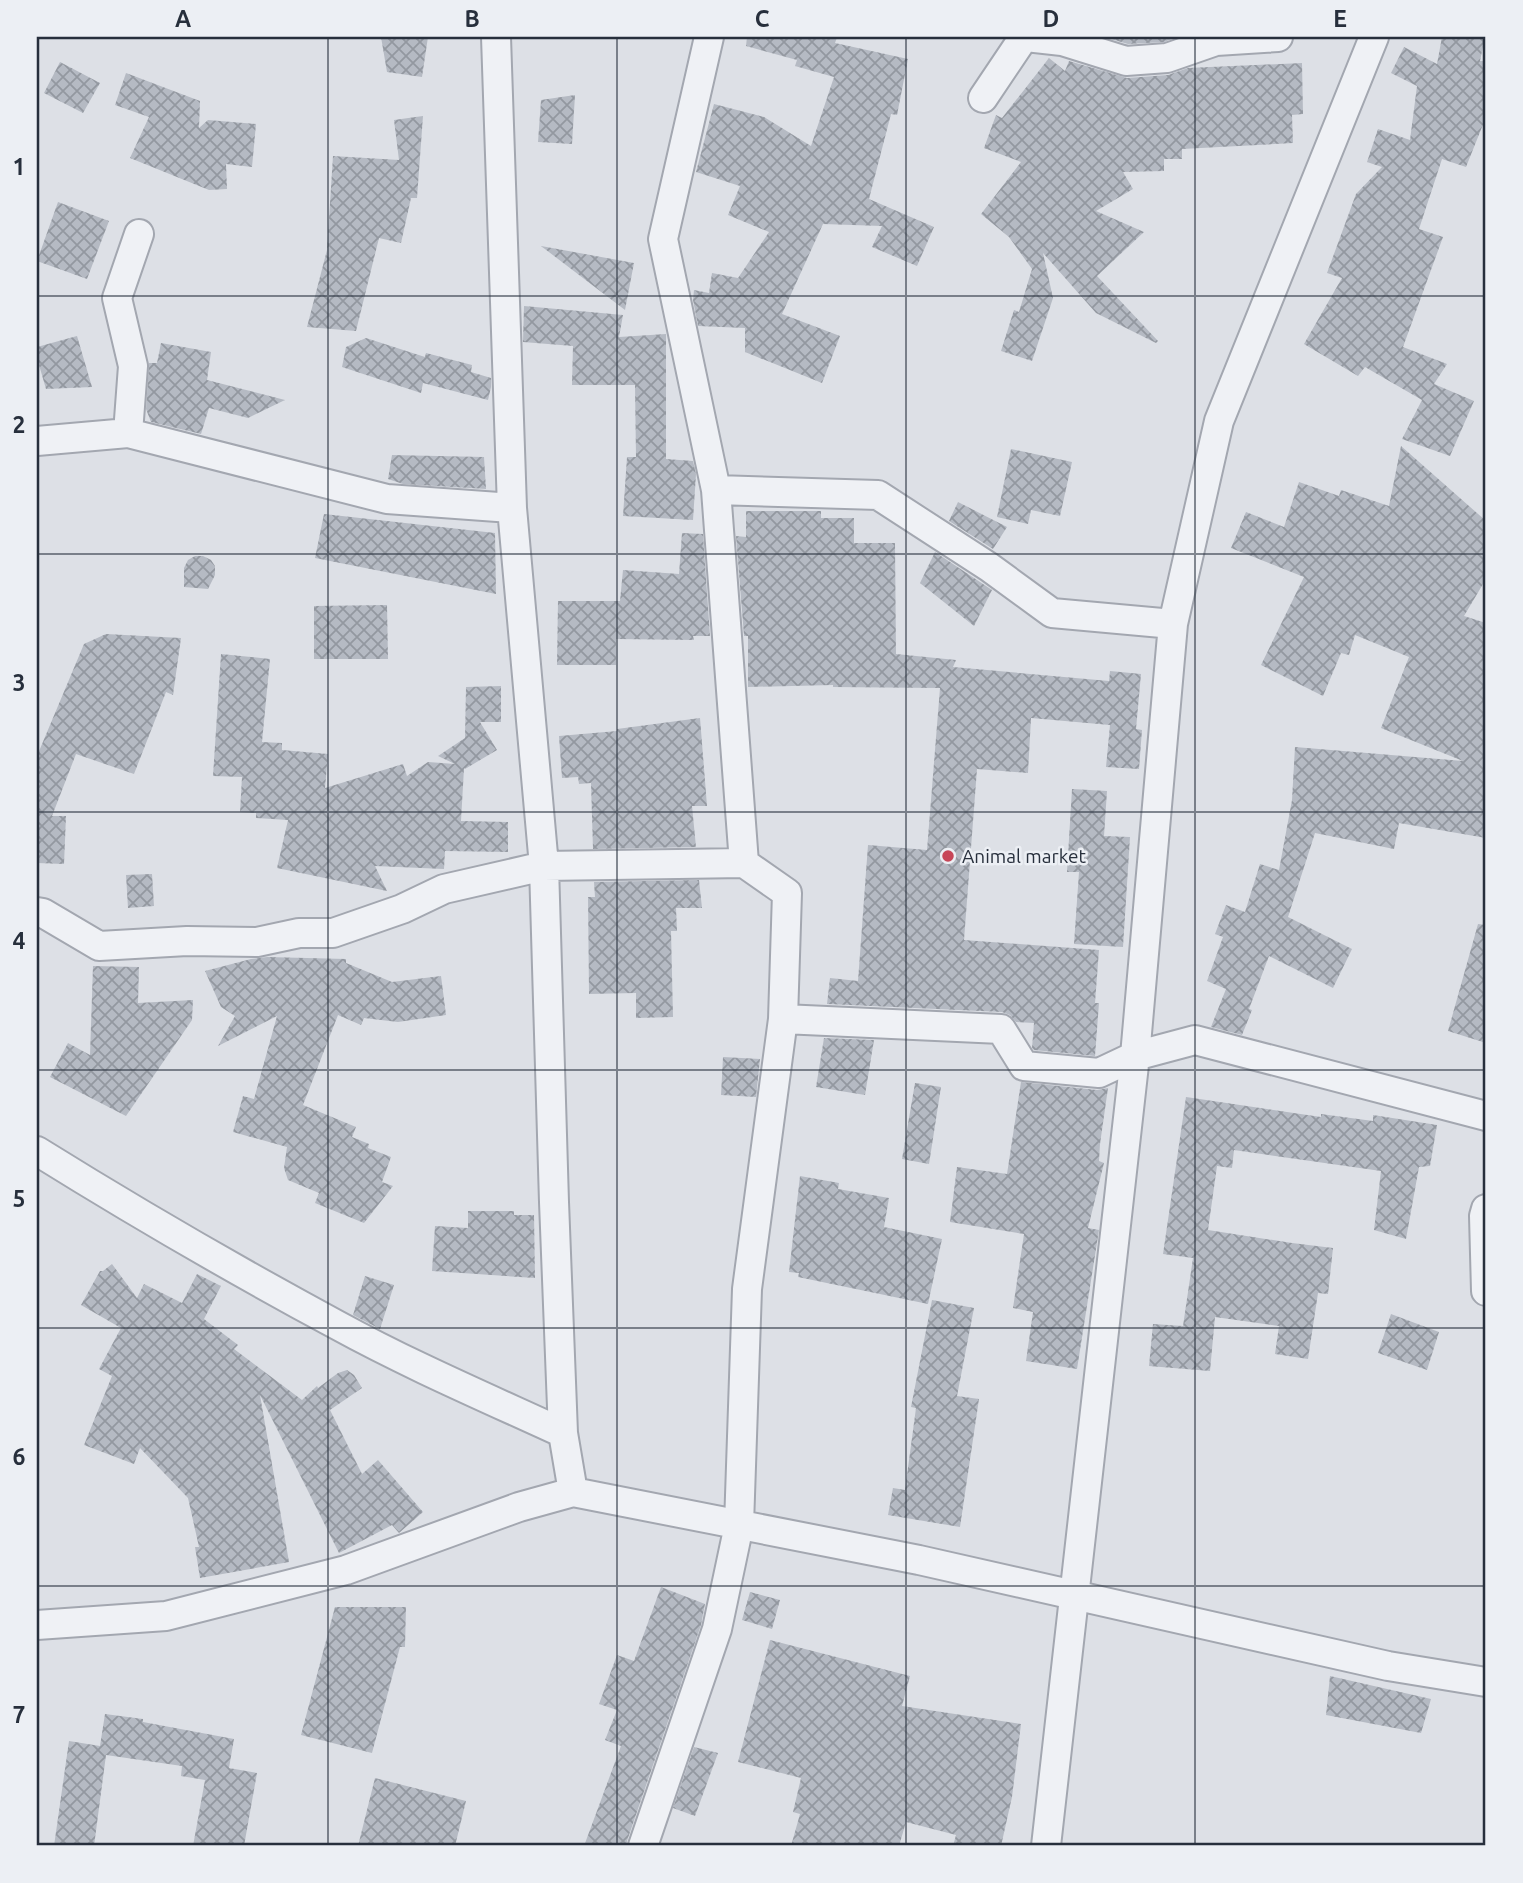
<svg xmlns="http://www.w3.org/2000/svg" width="1523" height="1883" font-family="Ubuntu,sans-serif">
	<defs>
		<pattern id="building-cross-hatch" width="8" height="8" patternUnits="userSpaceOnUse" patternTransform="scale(1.75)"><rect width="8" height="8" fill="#b5bac3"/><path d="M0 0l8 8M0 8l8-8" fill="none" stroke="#9398a0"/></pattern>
	</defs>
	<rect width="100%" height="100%" fill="#dde0e6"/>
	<path fill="url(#building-cross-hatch)" d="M381 37H428L422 77 387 72Z
		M747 37H837L835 43 908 59 897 115 891 114 869 199 934 227 917 266 872 247 882 226 823 224 782 314 840 336 822 383 745 352V328L698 326 693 300 694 290 709 293 712 273 738 278 769 232 728 215 740 186 696 172 714 104 764 117 811 146 834 77 795 66 797 60 746 46Z
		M1104 37H1171L1172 39 1164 42 1128 44Z
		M1442 37H1485L1480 61H1486V117L1466 167 1442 159 1419 229 1443 237 1403 347 1447 364 1434 384 1474 401 1450 456 1402 439 1422 400 1365 367 1358 376 1304 344 1342 278 1327 273 1356 194 1382 167 1367 162 1378 129 1410 140 1417 86 1391 73 1404 47 1437 64Z
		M1049 58 1065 71 1069 61 1127 78 1168 75 1188 68 1302 63 1303 114 1292 115 1293 143 1182 149V159H1164V171L1123 172 1133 189 1096 211 1144 232 1097 276 1158 341 1156 343 1096 313 1043 253 1053 298 1032 361 1001 351 1014 310 1019 312 1032 269 1009 237 981 214 1021 162 984 148 996 115 1002 118Z
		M60 62 100 83 83 113 44 93Z
		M126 73 200 101 199 128 208 120 256 124 252 167 226 164 227 189 209 190 130 158 149 117 115 105Z
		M575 95 572 144 538 142 541 100Z
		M423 116 417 198H411L401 243 379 238 356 331 307 327 327 250 333 156 399 160 394 120Z
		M58 202 109 221 87 279 37 261Z
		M541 246 634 263 625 310Z
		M524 306 623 315 619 337 666 334V459L693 461 696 474 693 520 623 516 627 457H636L635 385H572L573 346 523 342Z
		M77 336 92 387 46 389 37 358V347Z
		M366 338 425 357 426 353 472 365 471 372 491 378V387L488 400 423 383 421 393 342 367 346 347Z
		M161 343 211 352 207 380 285 400 248 418 209 408 201 434 151 422 146 409 149 363H157Z
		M1401 446 1486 521V579L1464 616 1486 623V838L1399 823 1394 849 1315 833 1288 917 1352 949 1333 988 1269 956 1249 1009 1252 1010 1242 1035 1211 1027 1226 989 1207 981 1223 937 1215 934 1226 905 1245 912 1260 864 1279 870 1292 800 1295 747 1463 761 1381 728 1409 657 1355 635 1349 655 1341 653 1323 696 1261 665 1304 577 1231 548 1246 512 1284 527 1299 482 1339 496 1341 490 1389 506Z
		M1011 449 1072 462 1060 516 1031 510 1028 524 997 517Z
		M392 455 484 457 486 489 403 484 388 479Z
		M958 502 1007 527 993 549 949 521Z
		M746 511H821V518H854V543H895L896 654 956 660 953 667 1109 681 1110 671 1141 674 1136 729 1142 730 1139 769 1106 767 1110 725 1031 718 1028 773 977 769 964 940 1099 950 1095 1003H1099L1095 1056 1034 1050 1032 1048 1034 1023 1016 1022 1010 1015 1002 1012 827 1004 830 978 858 981 868 845 927 850 940 688 833 687V685L748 687V636H744L736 536 746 537Z
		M324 514 495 533 496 594 315 558Z
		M682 533 703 534 710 636H693L694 640 616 639V665H557L558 601H620L623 570 679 574Z
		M935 552 992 590 974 626 920 583Z
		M195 556H203L211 560 215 566V575L208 589 184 587V568L188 560Z
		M387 605 388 659H314V606Z
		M106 634 181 638 173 695 166 692 134 774 76 754 52 816H66L64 864 37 863V756L84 644Z
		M221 654 270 659 262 742 282 743V750L328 754 325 788 403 764 407 776 428 762 455 764 438 756 465 738 466 687 501 686V722H480L497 750 465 769 464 768 461 821 508 822V852L445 851 444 869 375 866 387 891 277 868 288 820 256 818V813L240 812 242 777 213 776Z
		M700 718 707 806H692L696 847 593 849 591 783 579 784 578 777 562 778 559 736 617 731V729Z
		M1072 789 1107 791 1104 836 1130 837 1123 947 1074 944 1079 872H1067Z
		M152 874 154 906 128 908 126 875Z
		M699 880 702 908H676L677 931H671L673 1017 636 1018V993L589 994 588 897H595L594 882Z
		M1478 924 1486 925V1043L1448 1031Z
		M267 957 346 959V963L392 982 441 976 446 1015 398 1022 364 1018 361 1025 338 1015 303 1105 356 1127 352 1137 369 1144 368 1148 391 1157 382 1182 393 1186 364 1223 315 1203 319 1193 288 1180 284 1168 287 1147 233 1132 243 1096 254 1099 277 1016 218 1046 235 1016 221 1007 205 971 251 959Z
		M93 966 139 967 138 1003 193 1000 192 1020 126 1116 50 1077 68 1043 90 1055Z
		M824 1038 874 1040 865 1095 816 1087Z
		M723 1057 760 1059 756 1097 721 1095Z
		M1021 1082 1097 1090 1108 1088 1100 1144 1099 1161 1104 1163 1088 1228 1099 1230 1077 1369 1026 1361 1033 1312 1013 1308 1024 1234 950 1222 957 1167 1007 1174Z
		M915 1083 941 1087 929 1164 902 1159Z
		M1186 1097 1321 1117V1114L1373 1121V1115L1437 1125 1430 1166 1419 1167 1406 1239 1374 1230 1381 1171 1234 1150 1232 1168 1217 1166 1208 1230 1292 1243 1333 1248 1328 1294 1318 1293 1308 1359 1275 1354 1279 1326 1215 1317 1210 1371 1149 1366 1153 1324 1183 1326 1193 1258 1163 1254Z
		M800 1176 839 1183 838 1189 889 1198 884 1227 942 1239 928 1304 798 1277 799 1273 789 1272Z
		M468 1211H514V1215H534L535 1278 432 1271 435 1226 468 1228Z
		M112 1264 137 1298 144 1284 182 1303 197 1274 221 1286 204 1319 238 1345 234 1349 302 1400 317 1386 318 1388 338 1373 347 1370 354 1375 362 1388 330 1410 362 1474 378 1460 423 1512 399 1533 392 1525 339 1553 260 1395 289 1562 200 1578 195 1547H199L188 1498 140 1448 134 1464 84 1445 112 1376 99 1369 121 1328 81 1305 100 1271H103Z
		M365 1276 394 1285 380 1329 353 1315Z
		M932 1300 974 1308 957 1396 979 1399 960 1527 888 1515 893 1488 905 1490 916 1408 911 1407Z
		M1391 1314 1439 1332 1427 1370 1378 1353Z
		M661 1587 705 1604 701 1625 627 1841V1846H584L621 1746 605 1740 617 1710 599 1704 617 1655 634 1661Z
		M750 1592 780 1600 772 1629 742 1620Z
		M335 1607H406L405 1647H400L372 1753 301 1735Z
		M770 1640 910 1676 902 1706 1021 1724 1012 1797 1001 1846H953L956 1835 906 1822 899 1846H791L800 1814 793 1812 801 1778 738 1762Z
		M1330 1676 1431 1699 1421 1733 1326 1715Z
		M105 1714 143 1719V1722L234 1739 229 1768 257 1773 244 1846H193L205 1780 181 1776 182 1766 106 1755 94 1846H54L69 1741 100 1746Z
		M694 1747 718 1753 695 1816 673 1808Z
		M375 1778 466 1801 455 1846H358Z"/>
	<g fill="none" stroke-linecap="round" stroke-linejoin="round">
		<g stroke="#a3a7b0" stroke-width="32">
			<path id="minor" d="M496 37 512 508 544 866 554 1202 563 1433 573 1492
				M709 37 663 239 716 490 744 863
				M1026 37 1062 41 1126 61 1167 58 1216 41 1278 37
				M983 98 1024 37
				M128 433 133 366 117 298 139 234
				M37 441 128 433 387 499 512 508
				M716 490 878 495 989 567 1052 613 1173 624
				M37 912 43 913 99 946 187 941 257 942 299 933H333L402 909 444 889 544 866 744 863 787 893 783 1019 1001 1029 1024 1066 1099 1073 1135 1056 1195 1040 1486 1116
				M37 1151C135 1212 235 1270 337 1325 410 1365 487 1398 563 1433
				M1486 1209 1484 1216 1486 1291
				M37 1625 166 1616 346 1570 519 1507 573 1492 919 1560 1388 1666 1486 1682
				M643 1846 717 1629 739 1525 747 1289 783 1019
				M1046 1846 1135 1056 1173 624 1219 421 1374 37"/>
		</g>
		<use href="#minor" stroke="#eff1f5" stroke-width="28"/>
	</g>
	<path fill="none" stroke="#272f3c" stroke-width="2" stroke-opacity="0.55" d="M328 37V1846M617 37V1846M906 37V1846M1195 37V1846M37 296H1486M37 554H1486M37 812H1486M37 1070H1486M37 1328H1486M37 1586H1486"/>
	<circle fill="#c74658" stroke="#eceff4" stroke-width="2.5" cx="948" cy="856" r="7"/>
	<g text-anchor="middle" stroke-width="5" stroke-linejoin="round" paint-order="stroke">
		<g font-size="19" fill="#272f3c" stroke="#eceff4" text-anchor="start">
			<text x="962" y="863">Animal market</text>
		</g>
	</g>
	<rect width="1523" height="1883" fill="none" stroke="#eceff4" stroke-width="77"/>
	<rect x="38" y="38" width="1446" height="1806" fill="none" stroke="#272f3c" stroke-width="2.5"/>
	<g font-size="23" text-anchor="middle" font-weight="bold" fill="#272f3c">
		<text x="183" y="27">A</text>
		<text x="472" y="27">B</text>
		<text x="762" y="27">C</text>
		<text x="1051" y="27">D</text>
		<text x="1340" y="27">E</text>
		<text x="19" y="175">1</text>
		<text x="19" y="433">2</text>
		<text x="19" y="691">3</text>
		<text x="19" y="949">4</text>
		<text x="19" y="1207">5</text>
		<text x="19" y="1465">6</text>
		<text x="19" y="1723">7</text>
	</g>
</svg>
